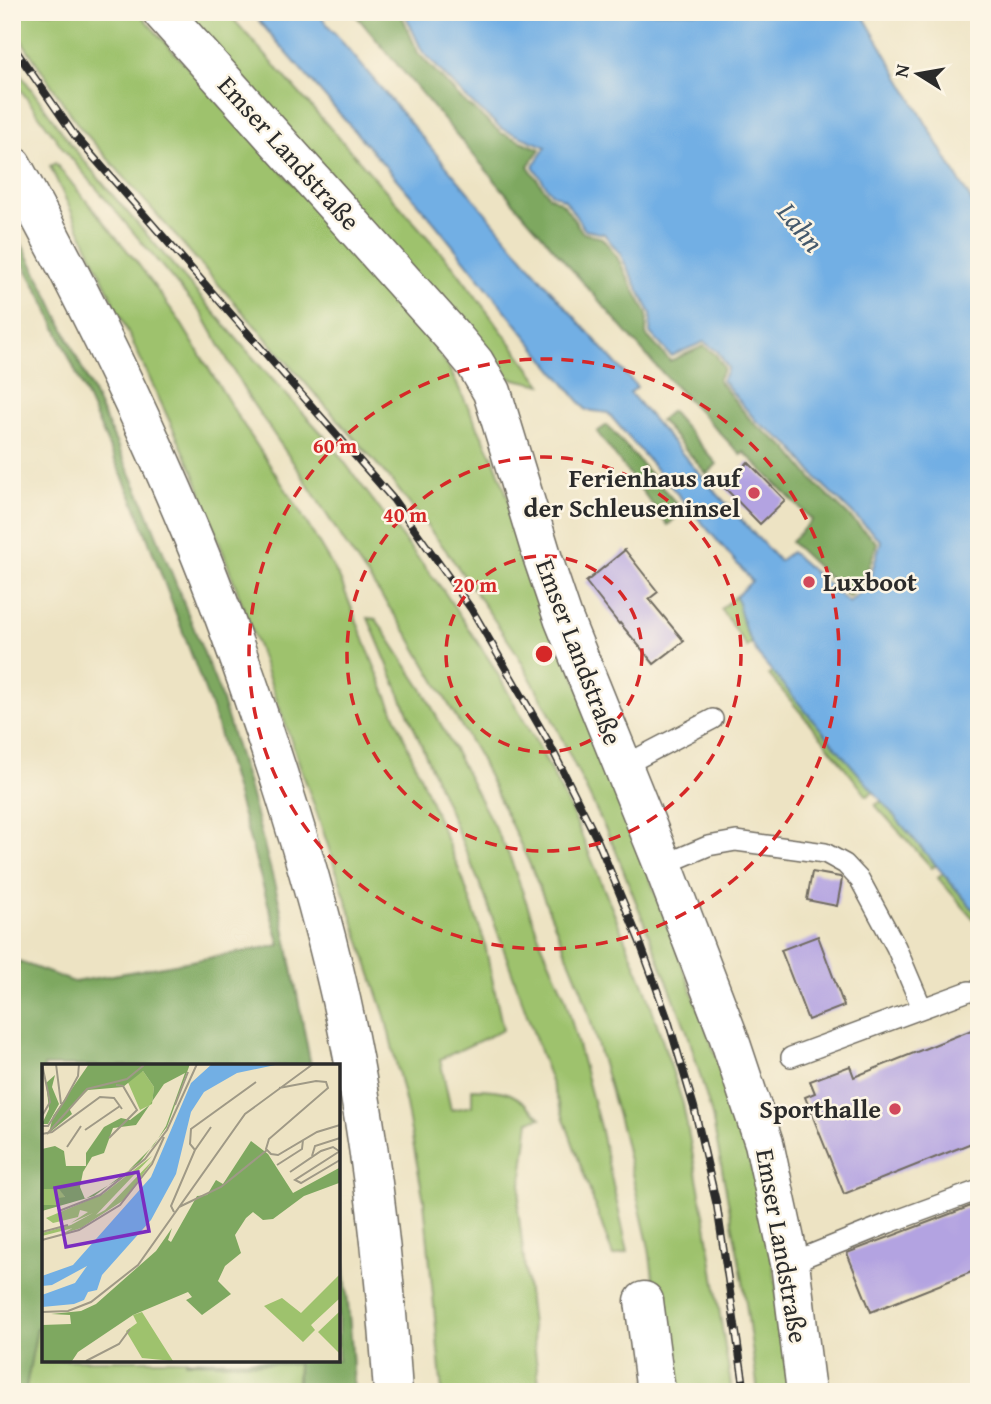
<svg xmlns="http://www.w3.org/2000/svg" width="991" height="1404" font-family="'Gentium Book Plus',serif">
	<rect width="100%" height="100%" fill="#fcf5e5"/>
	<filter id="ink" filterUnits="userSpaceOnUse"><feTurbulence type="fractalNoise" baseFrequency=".0143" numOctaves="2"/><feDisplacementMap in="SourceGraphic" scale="14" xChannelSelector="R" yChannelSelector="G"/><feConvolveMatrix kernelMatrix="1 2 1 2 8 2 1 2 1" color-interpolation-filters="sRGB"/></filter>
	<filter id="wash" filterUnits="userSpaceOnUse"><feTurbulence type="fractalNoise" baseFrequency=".00686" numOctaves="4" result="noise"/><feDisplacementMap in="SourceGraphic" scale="28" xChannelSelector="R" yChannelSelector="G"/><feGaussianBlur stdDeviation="1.57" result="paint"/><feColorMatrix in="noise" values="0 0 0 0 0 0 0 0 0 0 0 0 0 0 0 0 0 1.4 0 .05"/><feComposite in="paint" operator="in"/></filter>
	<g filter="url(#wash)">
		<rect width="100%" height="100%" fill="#ede3c3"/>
		<path fill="#9ec26d" stroke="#64764c" stroke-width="2" d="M12 12H138L414 318 448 366 494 460 736 1109 768 1229 791 1392H758L743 1281 712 1116 688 1034 615 849 548 710 516 652 493 618 448 553 390 479 78 125 12 26Z
			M181 12H227L453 266 542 385 501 376Z
			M12 62 72 146 109 191 262 368 327 439 375 503 443 590 492 664 541 751 574 817 646 990 683 1104 706 1225 732 1392H669L649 1248 622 1130 582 991 531 867 480 758 407 633 346 545 301 474 249 398 202 314 65 151 12 78Z
			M55 163 136 261 179 320 237 415 296 505 340 579 374 665 462 877 484 940 503 1030 440 1059 451 1110 472 1106V1089C510 1089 514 1093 541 1118L529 1121 518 1209 540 1392H442L424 1201 406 1105 385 1016 320 822 254 636 193 471 50 166Z
			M736 596 745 629 752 643 747 647 721 609Z
			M368 618 376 619 424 692 509 855 542 945 565 997 600 1127 628 1252 613 1256 484 894Z
			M773 672 874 791 867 796 822 738 769 675Z
			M882 801 936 865 932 868 875 805Z
			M943 874 979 916V925L938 878Z
			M44 1325V1360H185V1362L298 1364 296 1392H25L37 1328Z"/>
		<path fill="#7ea860" stroke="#546a46" stroke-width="2" d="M353 12H397L403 18 418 53 461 99 501 133 540 149 528 166 549 196 563 204 583 233 602 238 617 257 647 314 646 335 670 361 704 346 716 355 724 368 718 380 753 423 787 448 817 485 877 543 864 581 849 597 791 542 812 520 744 452 741 455 654 364 514 203Z
			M12 225 50 299 142 499 219 691 248 785 279 901 311 1066H44V1325L37 1328 25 1392H12V959L74 982 280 945 213 712 135 505 44 301 12 244Z
			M671 411 717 464 707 474 660 420Z
			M607 425 683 511 668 525 597 432Z
			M338 1220C346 1277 352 1334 354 1392H296L298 1383V1364L185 1362V1360H338Z"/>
		<path fill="#72afe4" stroke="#4e6d88" stroke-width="2" d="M251 12H317L547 286 637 387 630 393 710 486 779 561 791 552 849 603 868 584 881 541 820 482 790 445 756 421 722 380 728 368 718 352 704 342 671 356 650 333 651 314 620 254 604 234 585 230 565 200 551 193 533 166 546 147 502 129 465 97 422 51 406 16 402 12H861L979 214V916L758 655 745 629 736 596 752 581 608 413 586 410 433 221Z"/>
		<g id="blocks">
			<path fill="#b3a3e1" d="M748 462 785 500 760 524 724 487Z
				M625 550 658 592 649 599 684 641 654 664 620 623 619 624 586 582Z
				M812 872 840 877 842 879 837 906 807 900Z
				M818 936 844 1006 808 1020 781 950Z
				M979 1027V1140L844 1194 805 1097 815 1093 810 1081 850 1066 854 1077Z
				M979 1203V1269L871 1312 847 1253Z"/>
		</g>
	</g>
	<g filter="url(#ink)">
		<use href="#blocks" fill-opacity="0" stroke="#6f6b60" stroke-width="2"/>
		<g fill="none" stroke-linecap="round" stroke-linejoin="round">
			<g stroke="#6f6b60" stroke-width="22">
				<path id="lane" d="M623 766 713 719
					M663 865 708 846 736 841 825 853 845 864 860 880 896 947 922 1008
					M791 1057 969 991
					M790 1263 889 1223 979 1190"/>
			</g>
			<g stroke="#6f6b60" stroke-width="41">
				<path id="street" d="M644 1301 656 1392"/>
			</g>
			<g stroke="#6f6b60" stroke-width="41">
				<path id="secondary" d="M162 12 455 339 475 363 492 392 543 559 563 618 663 865 728 1035 764 1143 790 1263 806 1392"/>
			</g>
			<g stroke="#6f6b60" stroke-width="41">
				<path id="primary" d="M12 165C77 283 137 404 189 528 223 608 251 690 278 773 306 860 331 947 349 1037 373 1154 385 1273 393 1392"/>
			</g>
			<use href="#lane" stroke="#fff" stroke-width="19"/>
			<use href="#street" stroke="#fff" stroke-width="38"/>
			<use href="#secondary" stroke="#fff" stroke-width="38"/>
			<use href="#primary" stroke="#fff" stroke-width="38"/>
			<g stroke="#2b2b2b" stroke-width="8">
				<path id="rail" d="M12 45 75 136 393 499 472 610 548 741 597 839 639 940 668 1020 694 1107 717 1206 745 1392"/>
			</g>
			<use href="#rail" stroke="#fcf5e5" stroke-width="5" stroke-dasharray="16" stroke-linecap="butt"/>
		</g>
	</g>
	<g fill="none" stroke="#d62828" stroke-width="3.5" stroke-dasharray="12 9">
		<circle cx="544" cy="654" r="98"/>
		<circle cx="544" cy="654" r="197"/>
		<circle cx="544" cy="654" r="295"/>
	</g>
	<g fill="#d1495b" stroke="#fcf5e5" stroke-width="2.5">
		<circle cx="754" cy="493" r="7"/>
		<circle cx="809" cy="582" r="7"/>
		<circle cx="895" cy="1109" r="7"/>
	</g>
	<g text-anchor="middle" stroke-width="5" stroke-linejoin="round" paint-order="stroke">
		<g font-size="26" fill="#2b2b2b" stroke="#fcf5e5">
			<text transform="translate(289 153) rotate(48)" y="9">Emser Landstraße</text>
			<text transform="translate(579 652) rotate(69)" y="9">Emser Landstraße</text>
			<text transform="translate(782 1246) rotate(80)" y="9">Emser Landstraße</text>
		</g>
		<g font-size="26" font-weight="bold" fill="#2b2b2b" stroke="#fcf5e5" text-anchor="end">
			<text x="740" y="487">Ferienhaus auf<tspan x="740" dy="30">der Schleuseninsel</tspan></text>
			<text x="823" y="591" text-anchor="start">Luxboot</text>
			<text x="881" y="1118">Sporthalle</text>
		</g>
		<g font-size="28" font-style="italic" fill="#44596c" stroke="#fcf5e5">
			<text transform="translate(801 227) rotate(51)" y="10">Lahn</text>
		</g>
	</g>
	<g transform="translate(42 1064)">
		<rect width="298" height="298" fill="#ede3c3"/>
		<path d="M101 7 112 23 110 40 98 46 85 16ZM110 92 54 151 31 164 0 172V169L29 161 51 149 29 159 46 148 38 146 36 153 11 159 4 154 61 130ZM112 95 82 136 39 164 20 170 63 146ZM0 121 18 125 23 133 18 141H0ZM297 211V235L269 261 273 266 261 278 222 242 240 234 259 249ZM100 248 131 297 100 294 84 267 95 259 91 251ZM297 248V289L276 268Z" fill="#9ec26d"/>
		<path d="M47 0H148L125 63 98 98 52 132 0 147V141H18L17 134 23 133 17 125H1L0 85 13 82 22 87 24 102H44V89L62 63 79 54 88 56 110 39 112 23 101 7 81 23 46 26 27 44 30 50 7 69 11 52ZM143 9 124 62 112 81 79 114 43 135 38 123 41 108 50 93 62 89 71 64 94 61 122 20ZM13 11 10 23 17 40 6 60H0L7 45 4 19ZM209 77 226 90 251 129 297 104V119L262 132 231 155 221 156 211 148 204 154 193 171 199 189 183 202 176 217 189 230 160 251 144 236 150 233 146 228 91 251 36 288 30 297H0V261L29 260 28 251 9 250 39 247 54 240 114 187 130 164 126 176 129 178 155 132 165 131 174 116 181 120Z" fill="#7ea860" fill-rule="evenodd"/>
		<path d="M170 0H238L195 9 162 28 149 48 134 110 109 156 60 211 55 226 46 228 42 236 32 240 0 243V231L33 219 45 202 10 221 0 222V212L31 201 109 113 149 19Z" fill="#72afe4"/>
		<path fill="none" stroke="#9f9986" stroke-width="2" d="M14 0 19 40M237 24 274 17 284 18 286 24 227 75 224 85 229 90 236 91 275 68 298 61M133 41 146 8M0 52 8 38 0 0M0 62H6L23 36 36 12 37 0M43 66 78 42M0 70 10 68 58 33 72 34 80 45M5 70 45 25 85 15 102 1M67 74 95 46 81 22 74 21M25 83 39 62M153 86 169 63M298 87 253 116 259 119 298 96M270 92 273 82 298 74M235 101 260 85 261 76M248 108 279 87 291 83 297 87M137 143 179 123 225 86M17 147 58 131 103 95 125 66 155 0M132 148 129 142 153 86 148 80 149 65 214 18M0 168 26 161M0 176 37 166 78 141 110 100 122 73M0 248 26 247 49 238 96 201 203 50 271 0M44 297 77 280 88 265"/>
		<path fill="#7b2cbf" fill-opacity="0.15" stroke="#7b2cbf" stroke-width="3.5" d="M96 108 107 167 24 183 13 124Z"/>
		<rect width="298" height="298" fill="none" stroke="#2b2b2b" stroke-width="3.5"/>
	</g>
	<circle cx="544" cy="654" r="10" fill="#d62828" stroke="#fcf5e5" stroke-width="3.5"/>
	<g font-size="21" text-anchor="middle" font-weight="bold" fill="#d62828" stroke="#fcf5e5" stroke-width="5" stroke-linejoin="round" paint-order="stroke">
		<text x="335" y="453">60 m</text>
		<text x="405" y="522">40 m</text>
		<text x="475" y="592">20 m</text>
	</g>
	<rect width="991" height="1404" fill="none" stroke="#fcf5e5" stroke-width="42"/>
	<g transform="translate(918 74) rotate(281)" stroke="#fcf5e5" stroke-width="5" paint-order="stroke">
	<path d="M0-5L12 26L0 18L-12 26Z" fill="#2b2b2b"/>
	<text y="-10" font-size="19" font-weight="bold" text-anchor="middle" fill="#2b2b2b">N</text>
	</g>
</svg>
